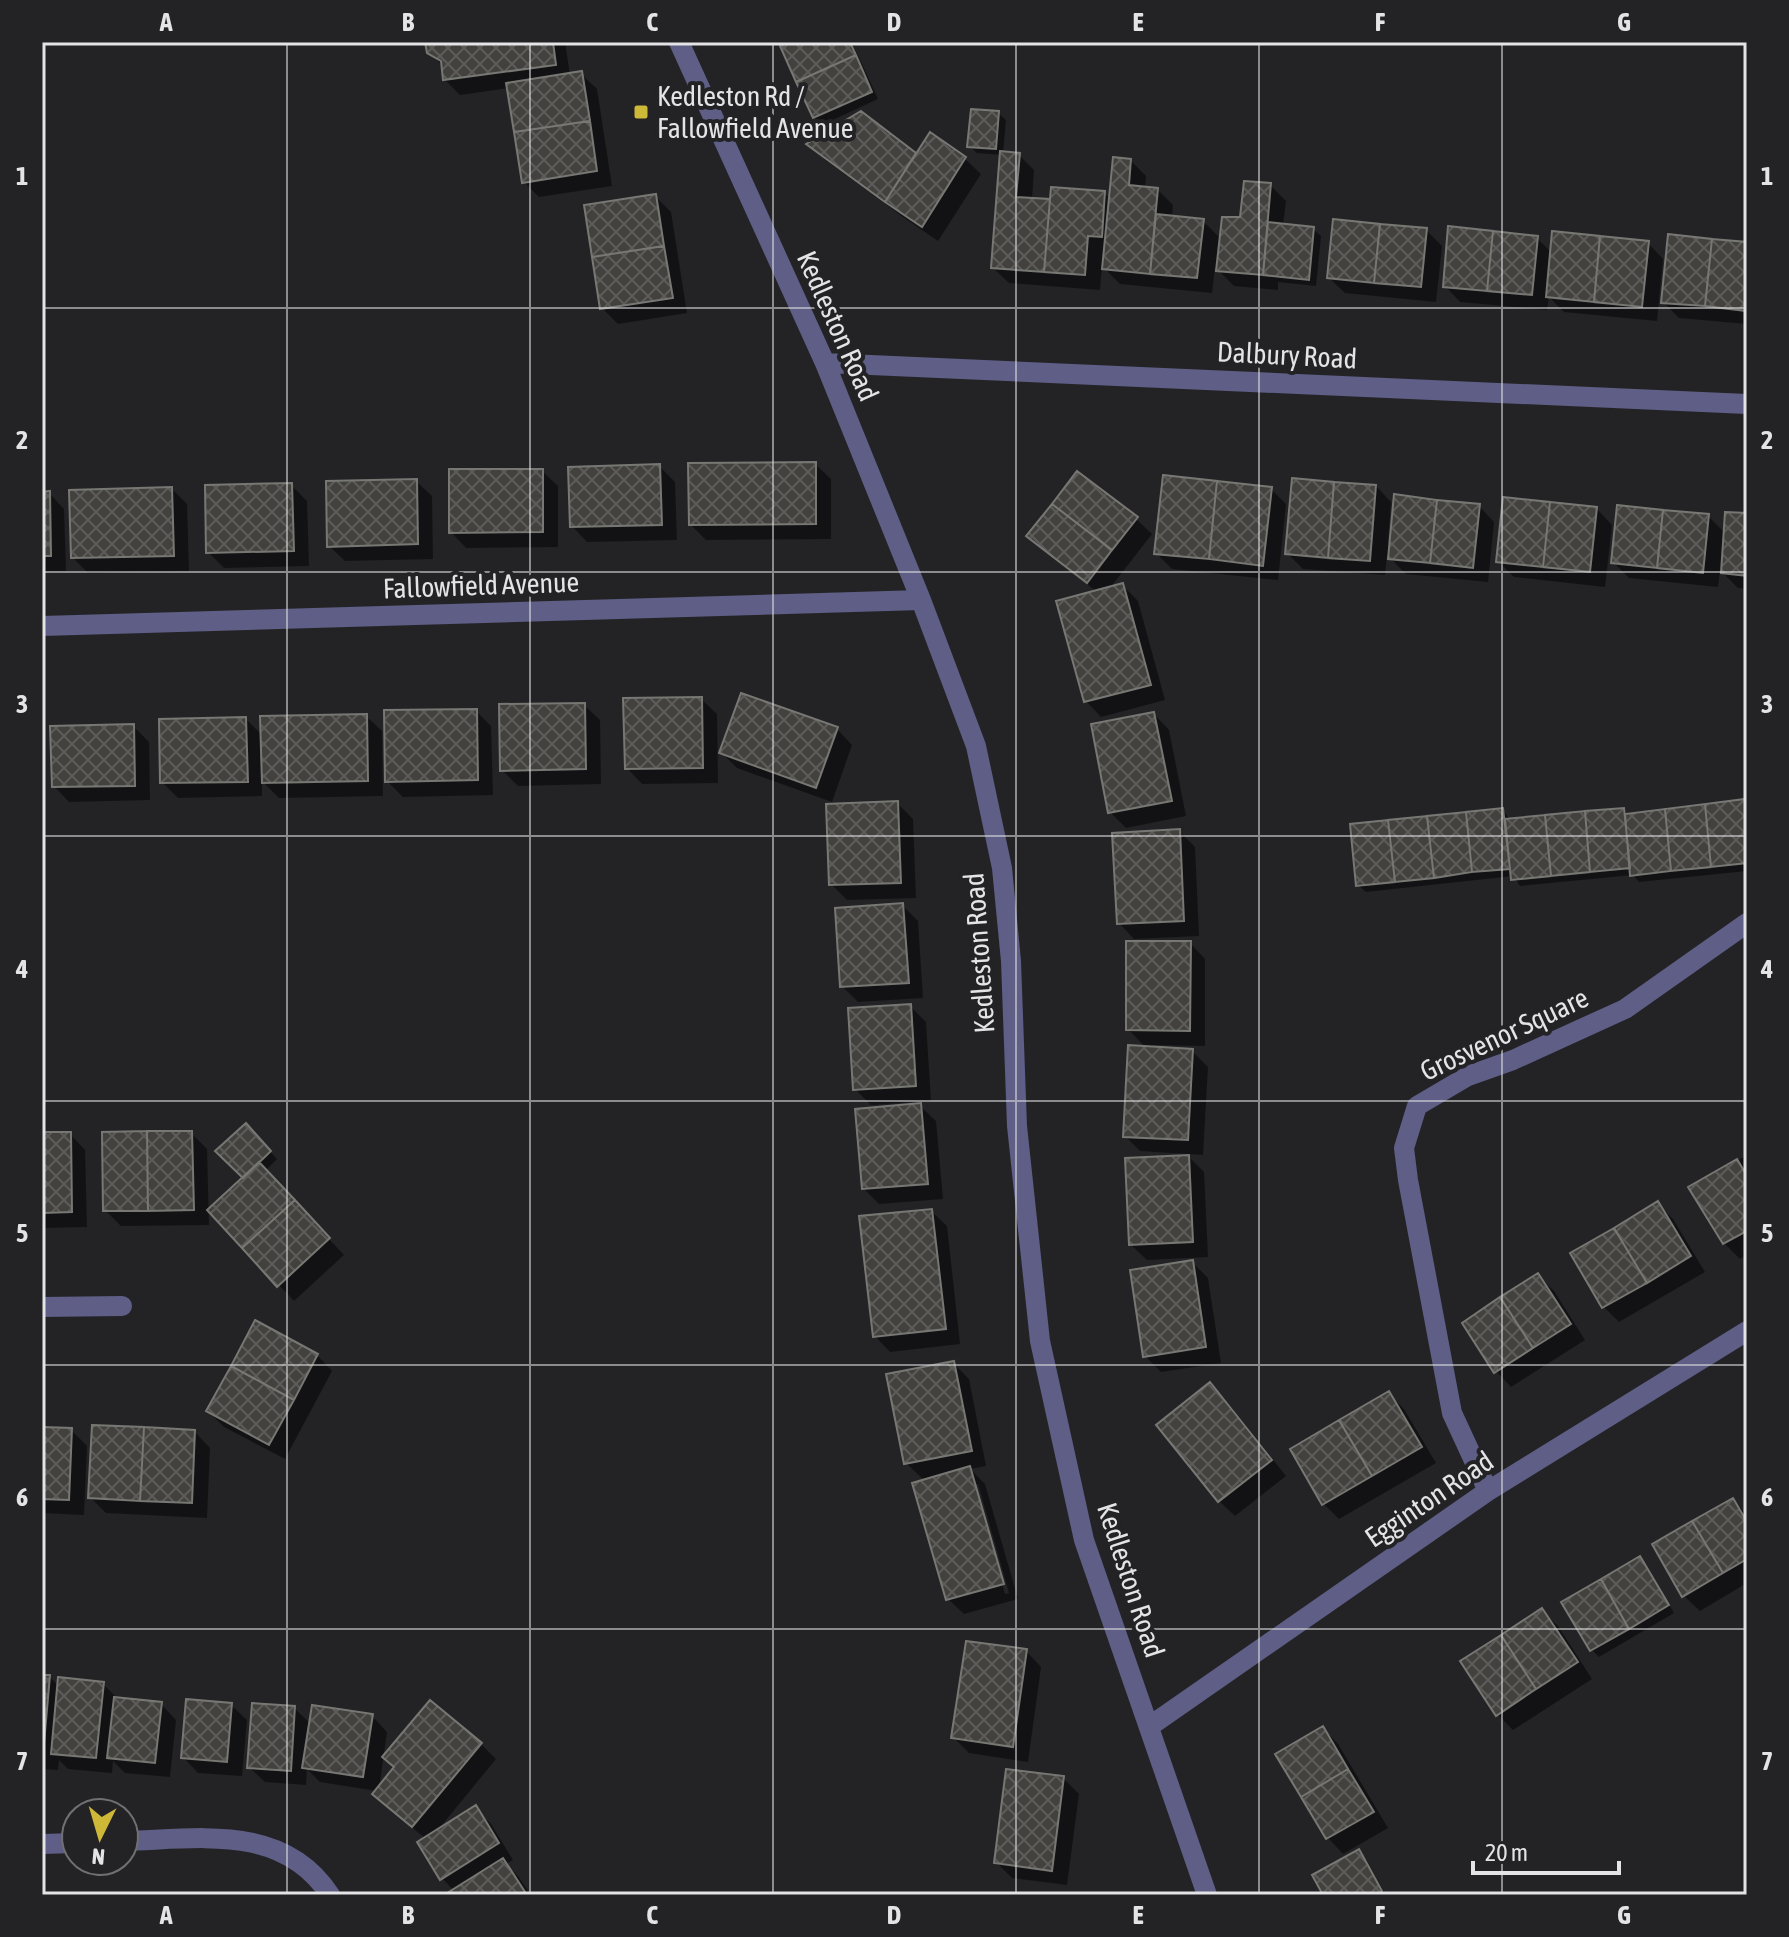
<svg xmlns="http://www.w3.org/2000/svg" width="1789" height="1937" font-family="'Asap Condensed',sans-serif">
	<defs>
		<pattern id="building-cross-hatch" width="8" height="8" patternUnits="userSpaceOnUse" patternTransform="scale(2)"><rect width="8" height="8" fill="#42413e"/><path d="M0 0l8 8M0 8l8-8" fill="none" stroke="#5d5c5a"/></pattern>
	</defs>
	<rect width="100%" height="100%" fill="#232326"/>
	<path fill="#0007" fill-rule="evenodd" d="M427 42H565L570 75 581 74 597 89 612 186 539 197 524 182 509 88 460 95 445 80 443 66 429 52Z
		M793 42H852L878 99 822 125 814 117Z
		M998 113 1006 120 1003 153 1019 155 1034 170 1032 200 1052 202 1104 193 1111 200 1130 160 1146 176 1145 189 1158 190 1173 205 1172 217 1203 221 1221 239 1242 219 1270 185 1286 201 1283 225 1313 229 1321 236 1316 286 1278 282V290L1234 286 1215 267 1212 293 1120 284 1102 266 1100 290 1009 283 993 268 1002 155 977 153 969 146Z
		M861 114 916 156 930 135 965 159 981 174 938 241 903 217 824 159 810 144Z
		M655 196 671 212 687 313 618 324 602 308Z
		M1426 230 1442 246 1436 302 1345 293 1329 278Z
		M1537 238 1552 253 1648 243 1663 259 1657 321 1564 312 1549 297 1547 310 1460 302 1445 286Z
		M1747 244V324L1679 318 1663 302Z
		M815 464 831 479V539L706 540 691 525Z
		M659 466 675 482 677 540 587 542 572 526Z
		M542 471 558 486V547L466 548 451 532Z
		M416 481 432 496 433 559 345 561 329 546Z
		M291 485 307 501 309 566 224 568 208 552Z
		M1376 486 1391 502 1388 543 1391 544 1479 506 1494 522 1488 582 1406 574 1387 555 1385 575 1303 569 1287 553Z
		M172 489 187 504 189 571 88 573 73 558Z
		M1271 489 1286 504 1278 580 1172 569 1156 553Z
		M49 493 64 509 66 571H42V494Z
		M1597 509 1612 525 1605 587 1514 577 1498 561Z
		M1747 515V589L1738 588 1720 570 1718 587 1629 578 1613 562 1708 516 1725 533Z
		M1136 519 1152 534 1110 588 1122 585 1138 601 1165 700 1101 717 1086 701 1097 592 1045 551 1029 536Z
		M701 699 717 714 718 783 642 784 627 768Z
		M584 705 600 720 601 784 518 786 502 770Z
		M476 711 491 726 493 795 403 797 387 781Z
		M1154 714 1169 730 1186 816 1126 828 1110 812Z
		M366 716 382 731 383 796 279 798 262 781V796L178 798 162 782 246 719 263 736Z
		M133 726 149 742 150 800 69 802 54 786Z
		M837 729 852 745 832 802 737 768 721 752Z
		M1744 801 1747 804V871L1639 882 1633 875 1520 886 1513 876 1366 892 1358 885 1503 810 1511 821 1623 810 1628 816Z
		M897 803 913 819 916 898 847 900 831 884Z
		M1179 831 1195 847 1199 936 1134 939 1119 923Z
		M902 905 918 921 923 998 858 1002 842 986Z
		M1190 943 1205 959V1046L1153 1045V1049L1192 1051 1208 1067 1203 1155 1140 1151 1125 1136 1146 1048 1128 1029Z
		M910 1006 926 1022 931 1101 871 1105 855 1089Z
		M920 1106 936 1121 943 1199 879 1204 864 1189Z
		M246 1126 277 1159 265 1171 344 1255 294 1301 279 1285 245 1178Z
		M191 1133 207 1149 209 1225 121 1226 105 1210Z
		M70 1134 85 1150 87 1227 42 1228V1135Z
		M1187 1155 1204 1172 1208 1257 1147 1260 1131 1245Z
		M1747 1155V1255L1740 1259 1724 1243 1691 1188Z
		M1658 1204 1673 1219 1705 1272 1619 1322 1604 1307Z
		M931 1211 947 1226 960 1344 890 1352 875 1336Z
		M1192 1262 1208 1278 1221 1363 1161 1372 1145 1356Z
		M1538 1276 1554 1291 1585 1340 1511 1387 1496 1371Z
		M317 1355 332 1371 285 1459 224 1427 208 1411Z
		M953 1363 969 1379 986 1466 970 1469 985 1484 1018 1599 964 1614 948 1599 925 1481 906 1463ZM973 1484H978L1009 1593 1005 1594Z
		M1210 1385 1226 1400 1286 1476 1235 1516 1219 1501Z
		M1389 1394 1404 1409 1436 1463 1339 1519 1324 1504Z
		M42 1429 71 1430 87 1446 84 1515 42 1513Z
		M195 1432 210 1448 207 1518 106 1513 90 1497Z
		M1733 1500 1747 1515V1583L1700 1611 1684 1596Z
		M1639 1559 1647 1566 1674 1613 1599 1657 1592 1650Z
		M1542 1611 1558 1626 1592 1679 1513 1730 1497 1714Z
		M1026 1651 1041 1667 1028 1762 969 1753 953 1737Z
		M42 1677H50L59 1687 103 1684 119 1700 161 1704 176 1720 170 1777 125 1773 113 1761 112 1773 68 1769 59 1760 58 1770 42 1769Z
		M231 1705 247 1720 242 1776 198 1773 183 1757Z
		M294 1708 311 1724 372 1716 387 1732 379 1789 481 1744 496 1759 437 1831 475 1808 491 1824 513 1860 506 1864 518 1876 531 1895H447L454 1891 442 1878 426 1839 390 1809 375 1794 377 1791 320 1782 307 1769 306 1785 265 1782 249 1767Z
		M1323 1728 1338 1744 1388 1828 1343 1854 1328 1838Z
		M1063 1778 1079 1794 1067 1885 1012 1878 996 1862Z
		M1358 1852 1366 1859 1386 1895H1325Z"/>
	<path fill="url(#building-cross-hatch)" stroke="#777773" stroke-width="2" d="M425 42H553L556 65 443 80 441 61 427 53Z
		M788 42H850L856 55 796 82 780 46Z
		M856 55 872 92 813 118 796 82Z
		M582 71 590 121 514 132 506 83Z
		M971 109 999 111 996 149 967 147Z
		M861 111 916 153 885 202 806 144Z
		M590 121 597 171 522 183 514 132Z
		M930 132 966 157 922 227 885 202Z
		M1000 151 1020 153 1016 197 1050 199 1044 272 991 268Z
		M1113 157 1131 159 1129 185 1158 188 1150 274 1102 269Z
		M1244 181 1271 183 1263 275 1216 271 1222 217H1240Z
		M1051 187 1105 191 1102 237 1088 236 1085 275 1044 272Z
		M656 194 664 246 592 257 584 205Z
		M1156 214 1204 219 1197 278 1150 274Z
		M1333 219 1380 224 1374 283 1327 278Z
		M1268 222 1314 227 1309 280 1263 275Z
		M1380 224 1427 228 1421 287 1374 283Z
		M1448 226 1493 231 1487 291 1443 287Z
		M1493 231 1538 236 1532 295 1487 291Z
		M1552 231 1600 236 1594 302 1546 297Z
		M1668 234 1712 239 1705 306 1661 303Z
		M1600 236 1649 241 1642 307 1594 302Z
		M1712 239 1747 242V311L1705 306Z
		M664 246 673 298 600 309 592 257Z
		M816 462V524L689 525 688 463Z
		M660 464 662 525 570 527 568 467Z
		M449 469H543V532L449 533Z
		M1077 471 1138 517 1112 550 1052 504Z
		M1163 475 1217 481 1209 559 1154 554Z
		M1292 478 1334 482 1328 558 1285 554Z
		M417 479 418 544 327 547 326 481Z
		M1217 481 1272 487 1263 566 1209 559Z
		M1334 482 1376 485 1370 561 1328 558Z
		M292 483 294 551 206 553 205 485Z
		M172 487 174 556 71 558 69 490Z
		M50 491 51 556H42V492Z
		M1394 494 1437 500 1430 563 1388 559Z
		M1503 497 1550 502 1543 567 1496 562Z
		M1437 500 1480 504 1473 568 1430 563Z
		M1550 502 1597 507 1590 572 1543 567Z
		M1052 504 1112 550 1087 583 1026 536Z
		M1617 505 1663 510 1657 568 1611 563Z
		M1663 510 1709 514 1703 573 1657 568Z
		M1725 512 1747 513V576L1721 573Z
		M1123 583 1151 685 1084 702 1056 601Z
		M741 693 838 727 816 788 719 753Z
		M702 697 703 768 625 769 623 698Z
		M585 703 586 769 500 771 499 704Z
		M477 709 478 780 385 782 384 710Z
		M1154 712 1172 801 1108 813 1091 724Z
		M367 714 368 781 262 783 260 716Z
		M246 717 248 782 160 783 159 719Z
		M134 724 135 786 52 787 50 726Z
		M1745 799 1747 863 1711 867 1705 804Z
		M898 801 901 883 829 885 826 804Z
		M1705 804 1711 867 1671 871 1665 809Z
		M1503 808 1510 869 1472 872 1466 812Z
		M1624 808 1630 868 1590 872 1585 811Z
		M1665 809 1671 871 1630 876 1625 814Z
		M1585 811 1590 872 1551 876 1545 815Z
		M1466 812 1472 872 1434 878 1427 816Z
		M1545 815 1551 876 1511 880 1505 819Z
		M1427 816 1434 878 1395 882 1388 820Z
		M1388 820 1395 882 1356 886 1350 824Z
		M1180 829 1184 921 1117 924 1112 833Z
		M903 903 909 983 840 987 835 908Z
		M1126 941H1191L1190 1031 1126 1030Z
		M911 1004 916 1086 853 1090 848 1008Z
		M1128 1045 1193 1049 1188 1140 1123 1137Z
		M921 1103 928 1184 862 1189 855 1109Z
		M246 1123 271 1151 243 1178 215 1151Z
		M147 1131 148 1211H103L102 1132Z
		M147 1131H192L194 1210 148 1211Z
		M42 1132H71L72 1212 42 1213Z
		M1189 1155 1193 1242 1129 1245 1125 1158Z
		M1737 1159 1747 1176V1231L1723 1244 1688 1187Z
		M259 1162 295 1200 242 1248 207 1210Z
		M295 1200 330 1238 277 1287 242 1248Z
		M1658 1201 1691 1256 1647 1283 1614 1228Z
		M932 1209 946 1329 873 1337 859 1216Z
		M1614 1228 1647 1283 1602 1308 1570 1253Z
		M1193 1260 1206 1347 1143 1357 1130 1270Z
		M1538 1273 1571 1324 1533 1348 1500 1297Z
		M1500 1297 1533 1348 1494 1373 1462 1323Z
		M255 1320 318 1354 294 1400 231 1366Z
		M954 1361 972 1451 904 1464 886 1374Z
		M231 1366 294 1400 269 1445 206 1411Z
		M1210 1382 1272 1460 1218 1502 1156 1425Z
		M1389 1391 1422 1447 1372 1476 1339 1420Z
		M1339 1420 1372 1476 1322 1505 1290 1449Z
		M92 1425 144 1427 140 1501 88 1498Z
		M42 1427 72 1428 69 1500 42 1499Z
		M144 1427 195 1430 192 1503 140 1501Z
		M970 1466 1004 1584 946 1600 912 1483Z
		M1733 1498 1747 1522V1559L1723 1573 1692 1521Z
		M1692 1521 1723 1573 1682 1597 1652 1544Z
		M1640 1556 1669 1605 1629 1629 1601 1579Z
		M1601 1579 1629 1629 1590 1651 1561 1602Z
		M1542 1608 1578 1662 1536 1689 1501 1635Z
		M1501 1635 1536 1689 1496 1716 1460 1661Z
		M966 1641 1027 1649 1013 1747 951 1738Z
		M42 1675H50L43 1755H42Z
		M58 1677 104 1682 96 1758 51 1754Z
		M114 1697 162 1702 155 1763 107 1758Z
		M186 1699 232 1703 227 1762 181 1758Z
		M430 1700 482 1743 412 1827 372 1794 394 1767 382 1757Z
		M252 1703 295 1706 291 1771 247 1768Z
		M312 1705 373 1714 363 1777 302 1768Z
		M1323 1726 1348 1769 1301 1797 1275 1754Z
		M1006 1769 1064 1776 1052 1871 994 1863Z
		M1348 1769 1374 1812 1326 1839 1301 1797Z
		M476 1805 499 1843 440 1880 417 1842Z
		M1359 1849 1382 1891 1376 1895H1323L1312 1875Z
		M503 1858 527 1895H444Z"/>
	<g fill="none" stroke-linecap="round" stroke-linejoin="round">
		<path stroke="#5e5e86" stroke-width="20" d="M679 42 825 363 921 600 976 746 1002 868 1011 961 1017 1126 1040 1341 1084 1540 1207 1895
			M825 363 1747 404
			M42 626 921 600
			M42 1307 122 1306
			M1488 1491 1452 1413 1408 1180 1404 1148 1417 1106 1468 1076 1513 1060 1625 1009 1747 923
			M1150 1726 1488 1491 1747 1331
			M124 1841C199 1839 283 1823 330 1895
			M42 1844 76 1843"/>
	</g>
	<path fill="none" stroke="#e4e4e6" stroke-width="2" stroke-opacity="0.55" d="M287 42V1895M530 42V1895M773 42V1895M1016 42V1895M1259 42V1895M1502 42V1895M42 308H1747M42 572H1747M42 836H1747M42 1101H1747M42 1365H1747M42 1629H1747"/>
	<rect fill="#ceb837" stroke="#232326" stroke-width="3" x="633" y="104" width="16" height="16" rx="4"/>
	<g text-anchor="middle" stroke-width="8" stroke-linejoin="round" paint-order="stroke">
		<g font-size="28" fill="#e4e4e6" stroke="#232326" text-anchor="start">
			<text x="657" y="106">Kedleston Rd /<tspan x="657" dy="32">Fallowfield Avenue</tspan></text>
		</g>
		<g font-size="28" fill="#e4e4e6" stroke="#232326">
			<text transform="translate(838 326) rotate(66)" y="10">Kedleston Road</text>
			<text transform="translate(1287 355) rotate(3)" y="10">Dalbury Road</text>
			<text transform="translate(481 585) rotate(-2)" y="10">Fallowfield Avenue</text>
			<text transform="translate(979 953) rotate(-94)" y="10">Kedleston Road</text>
			<text transform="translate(1504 1034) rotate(-25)" y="10">Grosvenor Square</text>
			<text transform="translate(1429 1499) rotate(-34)" y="10">Egginton Road</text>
			<text transform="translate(1131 1580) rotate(72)" y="10">Kedleston Road</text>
		</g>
	</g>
	<rect width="1789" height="1937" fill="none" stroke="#232326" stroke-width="88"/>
	<g transform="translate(100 1837) rotate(185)"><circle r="38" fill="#232326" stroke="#707073" stroke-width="2"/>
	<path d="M0-6L14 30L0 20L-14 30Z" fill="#ceb837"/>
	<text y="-12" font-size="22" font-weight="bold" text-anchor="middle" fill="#e4e4e6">N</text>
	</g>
	<path d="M1473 1861v12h146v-12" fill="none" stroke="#e4e4e6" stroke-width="4"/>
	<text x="1485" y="1861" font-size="24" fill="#e4e4e6" stroke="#232326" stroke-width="6" paint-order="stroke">20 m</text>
	<rect x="44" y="44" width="1701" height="1849" fill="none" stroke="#e4e4e6" stroke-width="3"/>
	<g font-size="26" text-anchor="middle" font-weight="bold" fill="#e4e4e6">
		<text x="166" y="31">A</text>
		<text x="408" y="31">B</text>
		<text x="652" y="31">C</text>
		<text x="894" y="31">D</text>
		<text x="1138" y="31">E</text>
		<text x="1380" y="31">F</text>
		<text x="1624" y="31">G</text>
		<text x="22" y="185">1</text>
		<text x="1767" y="185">1</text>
		<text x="22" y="449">2</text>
		<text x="1767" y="449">2</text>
		<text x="22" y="713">3</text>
		<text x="1767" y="713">3</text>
		<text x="22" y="978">4</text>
		<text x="1767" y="978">4</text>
		<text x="22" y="1242">5</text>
		<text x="1767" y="1242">5</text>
		<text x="22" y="1506">6</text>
		<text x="1767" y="1506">6</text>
		<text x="22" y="1770">7</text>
		<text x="1767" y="1770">7</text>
		<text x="166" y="1924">A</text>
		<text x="408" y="1924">B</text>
		<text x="652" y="1924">C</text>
		<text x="894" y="1924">D</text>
		<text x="1138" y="1924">E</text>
		<text x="1380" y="1924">F</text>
		<text x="1624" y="1924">G</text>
	</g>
</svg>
